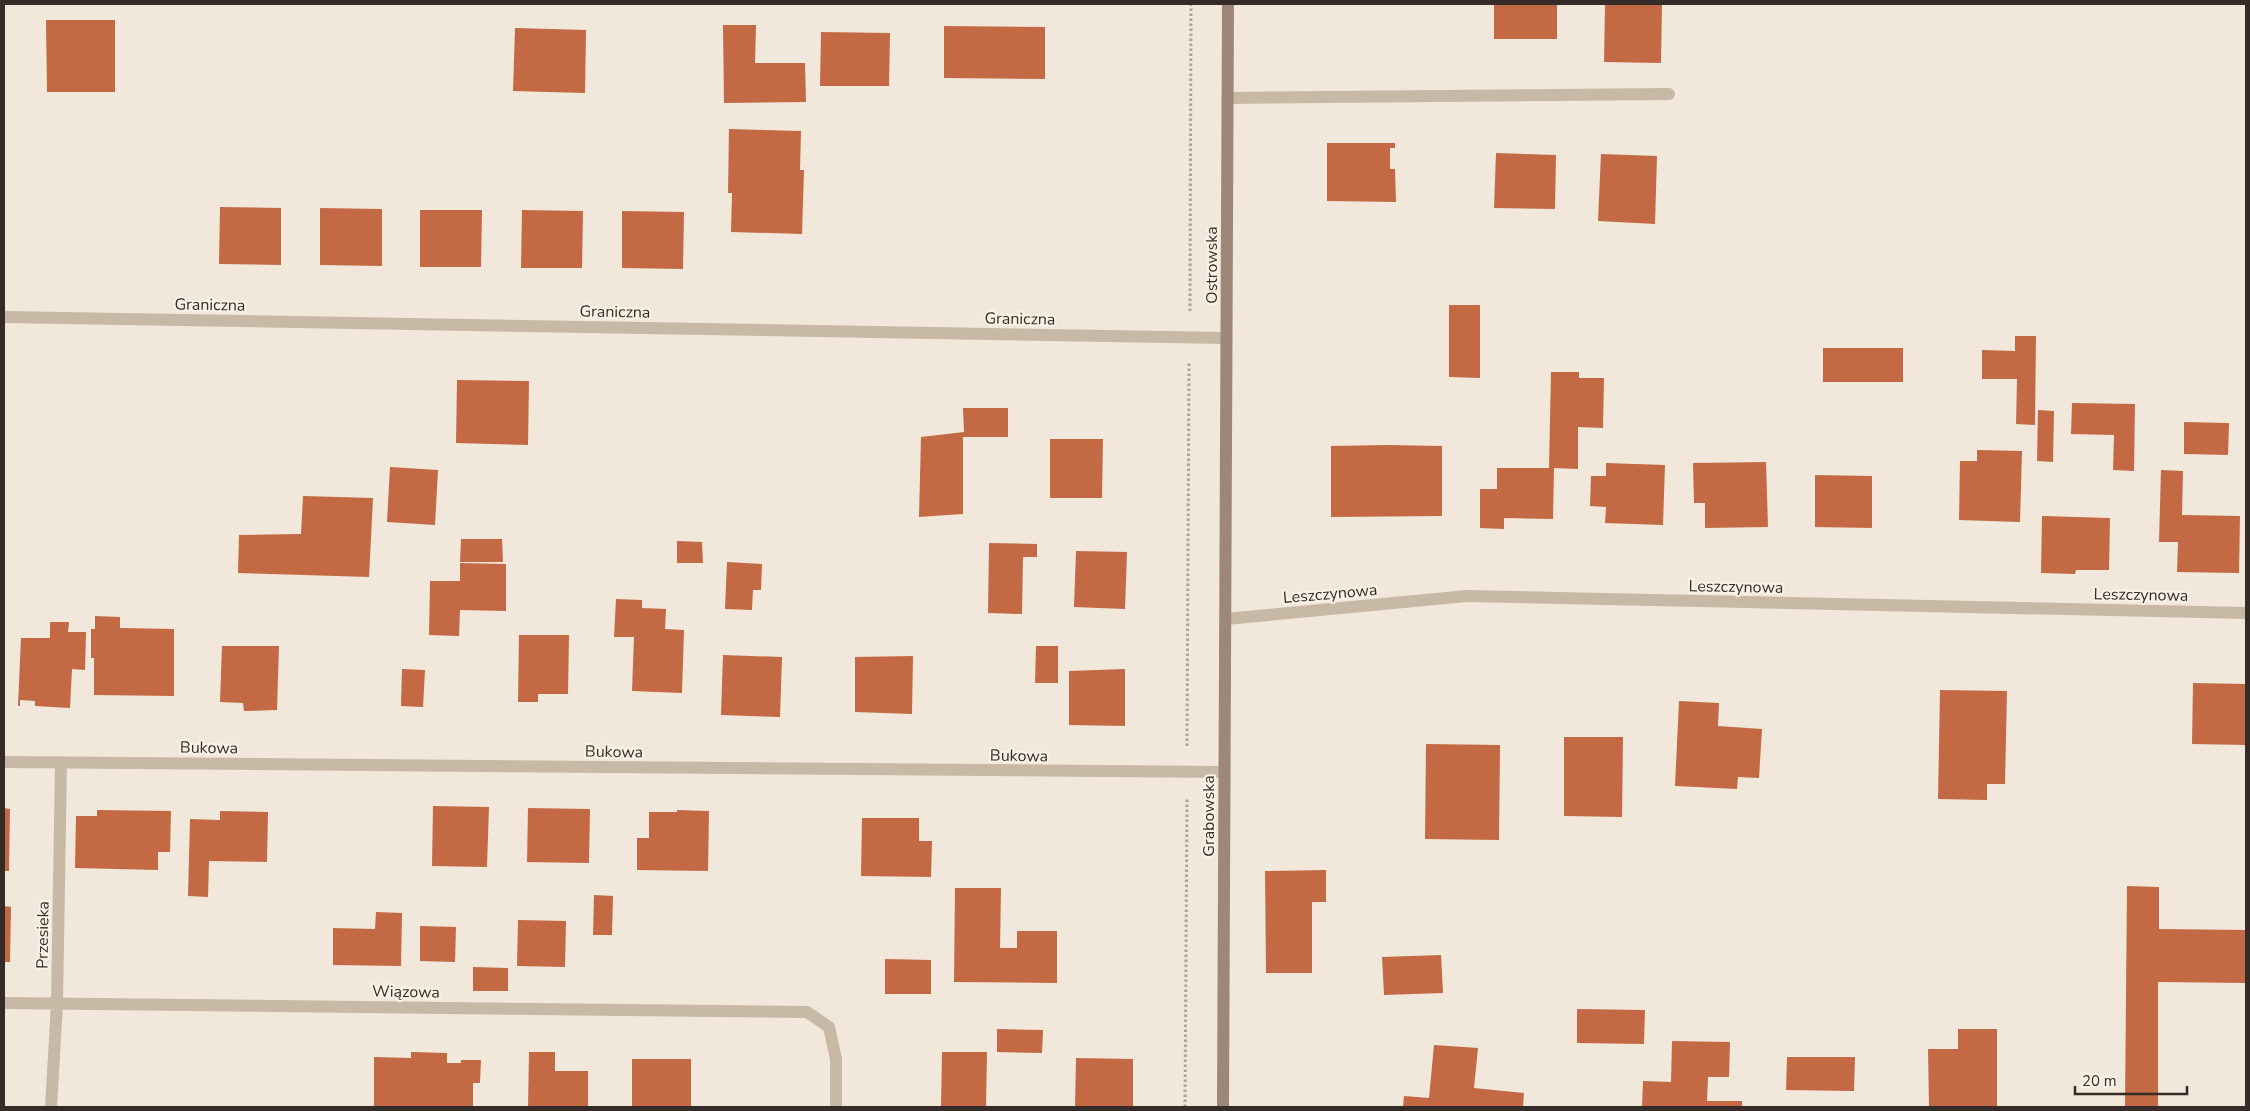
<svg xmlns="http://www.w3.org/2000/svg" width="2250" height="1111" font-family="'Nunito Sans',sans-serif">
	<rect width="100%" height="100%" fill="#f1e7da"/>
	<path fill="#c36a45" d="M1494 4H1557V39H1494Z
		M1605 4H1662L1661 63 1604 62Z
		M46 20H115V92H47Z
		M723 25H756L755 63H805L806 102 724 103Z
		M944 26 1045 27V79L944 78Z
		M515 28 586 30 585 93 513 91Z
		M821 32 890 33 889 86H820Z
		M729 129 801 131 800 170H804L802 234 731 232 732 193H728Z
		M1327 143H1395V148H1390V169H1395L1396 202 1327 201Z
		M1496 153 1556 155 1555 209 1494 208Z
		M1601 154 1657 156 1655 224 1598 221Z
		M220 207 281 208V265L219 264Z
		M320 208 382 209V266L320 265Z
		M420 210H482L481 267H420Z
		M522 210 583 211 582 268H521Z
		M622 211 684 212 683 269 622 268Z
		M1449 305H1480V378L1449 377Z
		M2015 336H2036L2035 425 2016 424 2017 379H1982V350L2015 351Z
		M1823 348H1903V382H1823Z
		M1551 372H1579V378H1604L1603 428 1578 427V469L1554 468 1553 519 1504 518V529L1480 528V489H1497V468H1549Z
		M457 380 529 381 528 445 456 443Z
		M2072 403 2135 404 2134 471 2113 470 2114 435 2071 434Z
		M963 408H1008V437H963V514L919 517 921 437 964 432Z
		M2038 410 2054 411 2053 462 2037 461Z
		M2184 422 2229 423 2228 455 2184 454Z
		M1050 439H1103L1102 498H1050Z
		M1387 445 1442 446V516L1331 517V446Z
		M1977 450 2022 451 2020 522 1959 520 1960 461H1977Z
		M1766 462 1768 527 1705 528V503H1694L1693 463Z
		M1606 463 1665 465 1663 525 1605 523 1606 507 1590 506 1591 476H1606Z
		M390 467 438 470 435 525 387 522Z
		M2161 470 2183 471 2182 515 2240 516 2239 573 2177 572 2178 542H2159Z
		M1815 475 1872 476V528L1815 527Z
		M303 496 373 498 369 577 238 573 239 535 301 534Z
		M2042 516 2110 518 2109 570H2076L2075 574 2041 573Z
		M461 539H502L503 562H460Z
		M677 541 702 542 703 563H677Z
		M989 543 1037 544V557H1023L1022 614 988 613Z
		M1076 551 1127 552 1125 609 1074 607Z
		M727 562 762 564 761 590H753L752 610 725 609Z
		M460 563 506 564V611L460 610 459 636 429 635 430 581H460Z
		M616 599 642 600V608L666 609 665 629 684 630 682 693 632 691 634 637H614Z
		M95 616 120 617V628L174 629V696L94 695V658H91V629H95Z
		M50 622H69L68 632H86L85 670 72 669 70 708 35 706V701L20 700V706H18L21 638H50Z
		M519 635H569L568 694H538V702H518Z
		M222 646H279L277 710 244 711 243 703 220 702Z
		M1036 646H1058V683H1035Z
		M723 655 782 657 780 717 721 715Z
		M913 656 912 714 855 712V657Z
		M402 669 425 670 423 707 401 706Z
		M1125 669V726L1069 725V671Z
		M2193 683 2246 684V745L2192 744Z
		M1940 690 2007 691 2005 784H1987V800L1938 799Z
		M1679 701 1719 703 1718 726 1762 729 1759 778 1738 777 1737 789 1675 786Z
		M1564 737H1623L1622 817 1564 816Z
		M1426 744 1500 745 1499 840 1425 839Z
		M433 806 489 807 487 867 432 866Z
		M4 808 10 809 9 871H4Z
		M528 808 590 809 589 863 527 862Z
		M97 810 171 811 170 852H158V870L75 868 76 816H97Z
		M677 810 709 811 708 871 637 870V838H649V812H677Z
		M220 811 268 812 267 862 209 861 208 897 188 896 190 819 220 820Z
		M862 818H919V841H932L931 877 861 876Z
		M1326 870V902H1312V973H1266L1265 871Z
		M2127 886 2159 887V929L2246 930V983L2158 982V1107H2125Z
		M955 888H1001L1000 948H1017V931H1057V983L954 982Z
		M594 895 613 896 612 935H593Z
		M4 906 11 907 10 962H4Z
		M376 912 402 913 401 966 333 965V928L375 929Z
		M518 920 566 921 565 967 517 966Z
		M420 926 456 927 455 962 420 961Z
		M1441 955 1443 993 1384 995 1382 957Z
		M885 959 931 960V994H885Z
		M473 967 508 968V991H473Z
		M1577 1009 1645 1010 1644 1044 1577 1043Z
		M997 1029 1043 1030 1042 1053 997 1052Z
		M1958 1029H1997V1107H1929L1928 1049H1958Z
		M1672 1041 1730 1042 1729 1077H1708L1707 1101H1742V1107H1642L1643 1081 1671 1082Z
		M1434 1045 1478 1048 1474 1088 1524 1093 1523 1107H1403L1404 1096 1429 1098Z
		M411 1052 447 1053V1063H461V1060H481L480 1083H473V1107H374V1057L411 1058Z
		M529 1052H555V1071H588V1107H528Z
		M942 1052H987L986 1107H941Z
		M1787 1057H1855L1854 1091 1786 1090Z
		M1076 1058 1133 1059V1106L1075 1107Z
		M632 1059H691V1107H632Z"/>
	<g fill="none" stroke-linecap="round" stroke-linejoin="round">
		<path stroke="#b4a290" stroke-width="3" stroke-dasharray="2.5 2.5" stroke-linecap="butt" d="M1190 311 1191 4
			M1187 746 1189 362
			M1185 1107 1187 797"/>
		<path stroke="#c8b8a6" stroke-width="12" d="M1228 98 1669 94
			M4 317 1226 338
			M1226 619 1467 596 2246 613
			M4 762 1224 772
			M4 1003 807 1012 829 1027 836 1059V1107
			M51 1107 57 1004 61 762"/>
		<path stroke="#9c8778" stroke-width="12" d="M1223 1107 1228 4"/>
	</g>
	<g text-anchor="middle" stroke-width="4.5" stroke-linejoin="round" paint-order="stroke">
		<g font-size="16" fill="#352c27" stroke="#f9f1e6">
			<text transform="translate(1211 265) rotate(-90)" y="6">Ostrowska</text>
			<text transform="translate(210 304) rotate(1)" y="6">Graniczna</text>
			<text transform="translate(615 311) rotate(1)" y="6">Graniczna</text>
			<text transform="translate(1020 318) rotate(1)" y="6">Graniczna</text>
			<text transform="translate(1736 586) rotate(1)" y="6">Leszczynowa</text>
			<text transform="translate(1330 593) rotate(-5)" y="6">Leszczynowa</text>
			<text transform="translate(2141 594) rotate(1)" y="6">Leszczynowa</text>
			<text transform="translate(209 747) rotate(1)" y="6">Bukowa</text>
			<text transform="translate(614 751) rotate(1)" y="6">Bukowa</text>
			<text transform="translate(1019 755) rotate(1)" y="6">Bukowa</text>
			<text transform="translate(1208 816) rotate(-90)" y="6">Grabowska</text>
			<text transform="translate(42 935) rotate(-89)" y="6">Przesieka</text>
			<text transform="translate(406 991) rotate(1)" y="6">Wiązowa</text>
		</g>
	</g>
	<rect width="2250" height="1111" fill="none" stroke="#352c27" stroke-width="10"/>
	<path d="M2075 1086v8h112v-8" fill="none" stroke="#352c27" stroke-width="2.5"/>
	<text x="2082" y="1086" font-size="15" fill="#352c27" stroke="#f9f1e6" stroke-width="4" paint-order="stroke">20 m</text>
</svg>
